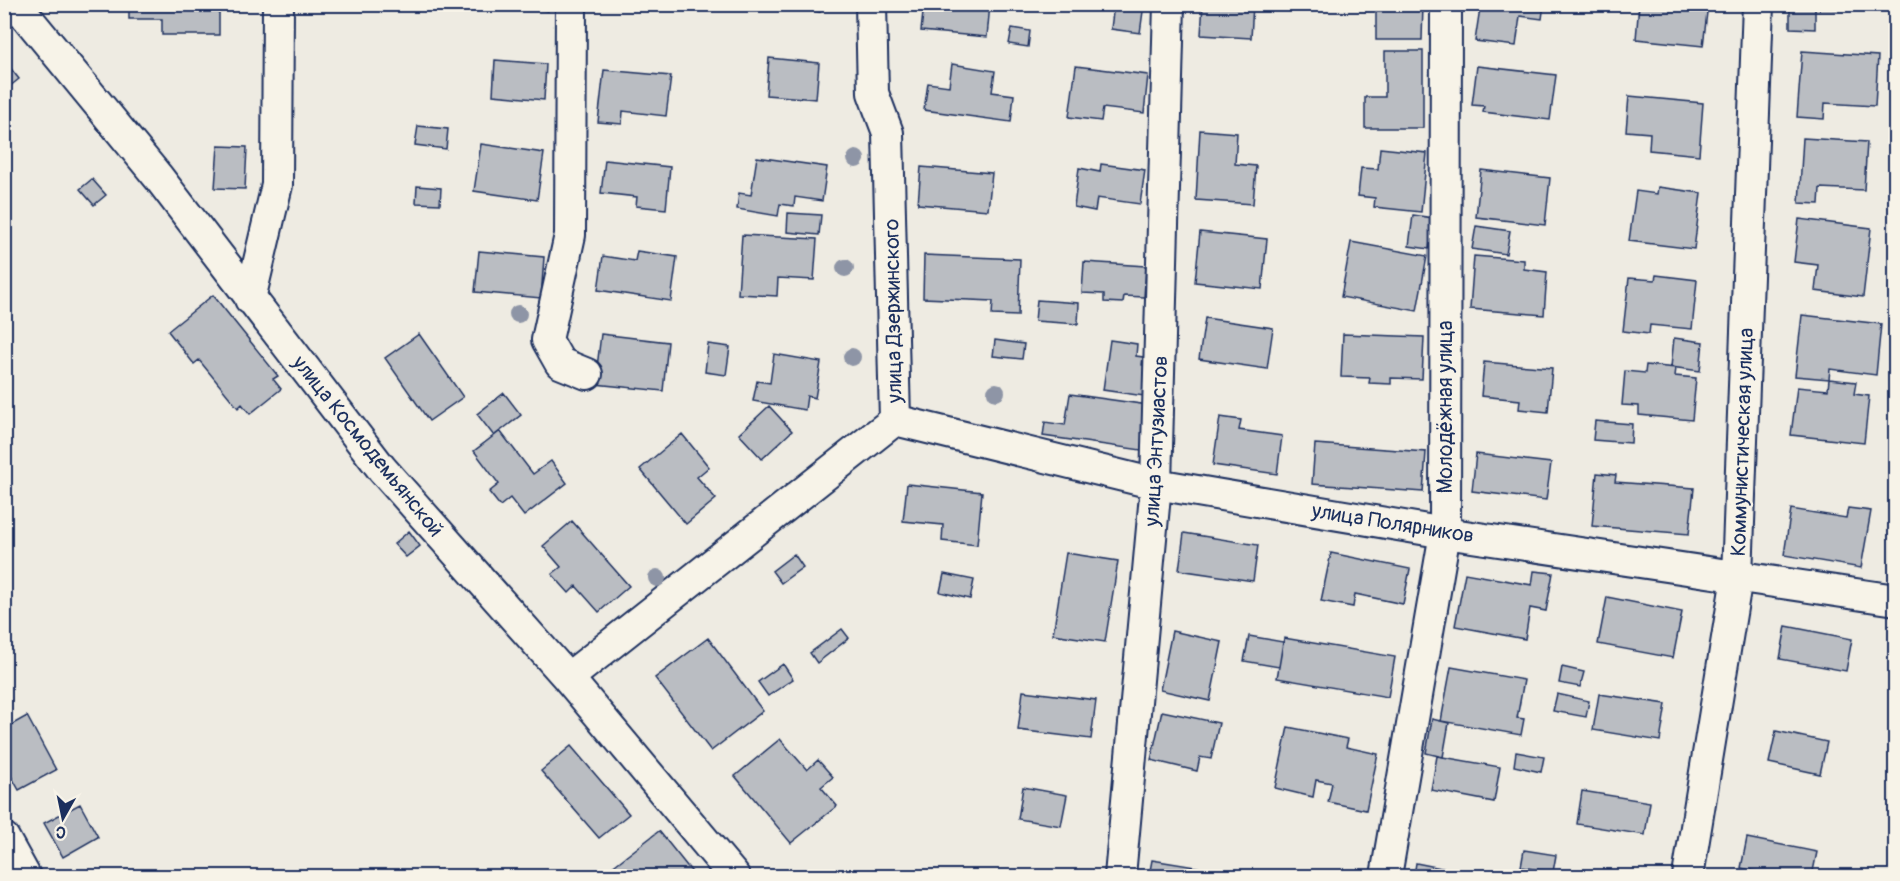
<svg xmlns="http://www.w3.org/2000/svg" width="1900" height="881" font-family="Pangolin,sans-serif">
	<rect width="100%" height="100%" fill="#eeebe2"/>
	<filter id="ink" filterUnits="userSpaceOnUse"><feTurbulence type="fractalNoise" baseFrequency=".0167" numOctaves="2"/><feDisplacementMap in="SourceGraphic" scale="12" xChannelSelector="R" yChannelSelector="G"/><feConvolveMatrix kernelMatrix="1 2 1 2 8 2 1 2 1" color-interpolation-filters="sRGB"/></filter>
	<g filter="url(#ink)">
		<path fill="#babdc2" stroke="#1b2f5e" stroke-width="1.5" d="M129 4H219V35H162V19H129Z
			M494 4H549L548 11Z
			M778 4H821L820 12Z
			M924 4H990L987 37 921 31Z
			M1114 4H1144L1140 33 1111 29Z
			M1203 4H1253L1251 38 1201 35Z
			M1376 4H1423L1422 40H1376Z
			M1469 4H1544L1542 19 1520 16 1516 46 1475 41 1480 8Z
			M1639 4H1708L1703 46 1636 39Z
			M1790 4H1875V10L1815 9V29L1790 28Z
			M1012 28 1030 31 1028 47 1009 44Z
			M1385 51H1423V128H1365V97H1385Z
			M1802 51 1878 56 1875 106 1825 103 1824 119 1797 117Z
			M769 58 819 63 816 99 766 95Z
			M4 60 19 79 4 91Z
			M495 60 546 64 544 100 493 95Z
			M952 64 995 71 992 92 1014 95 1011 122 924 110 928 83 949 86Z
			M1076 66 1148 75 1144 113 1103 108 1101 121 1069 117Z
			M1477 66 1556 75 1550 120 1483 112 1484 106 1472 105Z
			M604 70 671 76 666 116 623 111 622 124 598 122Z
			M1629 96 1703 103 1699 155 1649 150 1650 133 1626 131Z
			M418 126 448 129 446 149 415 145Z
			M1200 130 1237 133 1235 164 1256 166 1253 204 1196 200Z
			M1803 138 1867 142 1864 190 1820 188 1819 204 1799 203Z
			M481 144 544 153 537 200 474 191Z
			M218 146 247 147 245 189 215 188Z
			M1380 148 1427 153 1421 212 1374 207 1375 198 1358 196 1361 168 1378 169Z
			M757 157 827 167 822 201 795 197 794 206 780 204 778 216 737 209 739 193 751 195Z
			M605 160 670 167 666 209 636 206 637 197 601 193Z
			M1101 164 1145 170 1140 204 1097 198 1095 211 1074 207 1079 168 1100 172Z
			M921 167 992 173 988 210 918 204Z
			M1481 170 1550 178 1545 225 1476 217Z
			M92 179 106 195 94 205 80 189Z
			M417 186 441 188 440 204 416 203Z
			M1658 187 1701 193 1694 249 1629 241 1636 191 1657 194Z
			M788 213 821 215 819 235 787 232Z
			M1413 215 1433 218 1429 249 1409 246Z
			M1799 219 1871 228 1863 297 1815 291 1818 265 1794 262Z
			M1476 226 1510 231 1506 254 1472 249Z
			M1200 232 1267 239 1262 289 1195 282Z
			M742 235 817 239 814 280 778 278 777 296 738 294Z
			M1351 242 1427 256 1417 311 1341 297Z
			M479 251 544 257 541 298 475 292Z
			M637 251 677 257 671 301 598 290 603 256 635 261Z
			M924 255 1020 259 1018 316 992 315 993 301 923 298Z
			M1474 256 1524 260V269L1547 272 1544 315 1470 309Z
			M1084 262 1146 266 1144 297 1124 296 1123 303 1104 302V294L1082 293Z
			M1656 275 1697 280 1692 329 1650 325 1649 334 1623 331 1629 278 1655 280Z
			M213 295 278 376 273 379 281 389 250 414 242 404 238 408 199 360 194 364 168 331Z
			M1037 300 1079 303 1078 324 1035 321Z
			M1802 315 1881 324 1876 375 1830 369 1829 379 1795 376Z
			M1205 318 1273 328 1267 369 1199 359Z
			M419 334 463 397 429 421 385 358Z
			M601 334 668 342 663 391 595 384Z
			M1343 334 1424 337 1422 379 1391 378V384L1369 383 1370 378 1341 377Z
			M1674 338 1703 342 1700 371 1671 367Z
			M995 340 1024 344 1022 359 993 356Z
			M1110 340 1137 344 1136 356 1143 357 1142 365 1148 366 1144 396 1103 390Z
			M708 344 730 347 726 375 705 372Z
			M774 354 821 362 815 398 807 396 805 410 753 401 757 381 770 383Z
			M1484 362 1552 368 1548 412 1519 409 1520 400 1481 396Z
			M1646 365 1676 368 1675 376 1696 378 1692 420 1639 415V406L1622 405 1625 371 1645 373Z
			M1829 379 1856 382 1854 394 1869 396 1864 443 1791 435 1797 387 1828 390Z
			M504 393 521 415 494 436 477 414Z
			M1070 394 1148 405 1141 450 1043 436 1045 422 1065 425Z
			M769 406 792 431 762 459 739 434Z
			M1220 417 1241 420 1239 430 1282 436 1277 474 1213 465Z
			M1595 421 1632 424 1631 443 1593 440Z
			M500 431 533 474 551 461 567 483 524 516 510 498 500 506 489 492 499 484 474 451Z
			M682 434 709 467 697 477 716 499 686 524 640 469Z
			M1315 444 1426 452 1423 492 1312 484Z
			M1476 454 1551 463 1546 500 1472 491Z
			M1597 473 1616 475 1615 482 1694 488 1689 534 1592 526Z
			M907 484 982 492 977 545 942 541 943 525 903 521Z
			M1848 508 1871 511 1861 568 1784 555 1791 509 1846 518Z
			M572 521 629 586 599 612 576 586 569 593 552 574 561 567 543 546Z
			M409 531 420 546 406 557 394 544Z
			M1184 533 1258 545 1253 581 1179 570Z
			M1066 553 1118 561 1105 642 1053 634Z
			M1331 553 1410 569 1403 604 1355 594 1353 607 1321 601Z
			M794 554 803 567 781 583 772 571Z
			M1534 571 1553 573 1546 611 1530 608 1525 639 1455 626 1465 573 1532 585Z
			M944 574 974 580 970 599 940 592Z
			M1607 597 1682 612 1673 658 1598 644Z
			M1786 626 1852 639 1846 671 1780 659Z
			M842 629 849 638 817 663 810 653Z
			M1172 631 1222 642 1210 701 1160 690Z
			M1249 636 1283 642 1279 667 1244 661Z
			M708 638 763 711 711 751 655 678Z
			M1284 638 1395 657 1388 697 1277 678Z
			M783 664 793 679 768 696 758 682Z
			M1451 667 1524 680 1517 718 1524 719 1521 735 1441 721Z
			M1562 667 1584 672 1580 687 1559 683Z
			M1023 691 1096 700 1091 739 1018 730Z
			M1557 694 1589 701 1586 717 1553 711Z
			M1599 694 1666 704 1660 741 1593 730Z
			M1162 711 1219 723 1211 759 1200 757 1197 771 1151 760Z
			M27 716 56 770 19 790 4 763V729Z
			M1432 719 1449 723 1443 757 1426 753Z
			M1288 727 1348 739 1346 747 1378 754 1366 810 1328 802 1332 783 1316 780 1313 797 1275 788Z
			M1776 731 1827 742 1820 774 1769 763Z
			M780 739 807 770 818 760 833 777 821 787 837 806 791 843 735 776Z
			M571 746 629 814 599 838 541 771Z
			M1516 752 1544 757 1541 772 1514 766Z
			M1437 756 1500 767 1494 802 1431 790Z
			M1023 787 1067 795 1061 826 1018 819Z
			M1582 791 1650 802 1645 835 1577 824Z
			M80 804 98 837 63 857 44 823Z
			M659 831 695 876H618L611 868Z
			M1747 838 1817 852 1812 876H1779L1741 868Z
			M1524 850 1556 855 1553 872 1521 867Z
			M1152 860 1214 870 1213 876H1149Z
			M1416 863 1481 876H1414Z
			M1007 872 1054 876H1007Z"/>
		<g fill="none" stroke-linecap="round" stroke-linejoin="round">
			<g stroke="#1b2f5e" stroke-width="34">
				<path id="minor" d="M16 4 159 178 382 469 568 678 734 876
					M571 4 570 235 547 340 560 363 587 374
					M250 299 277 185 278 4
					M895 420 1156 484 1445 533 1896 600
					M568 678 895 420 888 133 873 93 871 4
					M4 838 25 876
					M1120 876 1156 484 1169 4
					M1386 876 1445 533 1446 4
					M1688 876 1737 577 1758 4"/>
			</g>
			<use href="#minor" stroke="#f7f3e8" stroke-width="30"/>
		</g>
		<g fill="#8e95a6">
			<circle cx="856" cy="159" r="9"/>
			<circle cx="845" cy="268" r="9"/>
			<circle cx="518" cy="314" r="9"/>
			<circle cx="852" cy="357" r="9"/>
			<circle cx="996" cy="392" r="9"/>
			<circle cx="657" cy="578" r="9"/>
		</g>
	</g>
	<g text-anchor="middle" stroke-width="4.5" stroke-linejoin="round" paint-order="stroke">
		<g font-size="21" fill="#1b2f5e" stroke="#f7f3e8">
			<text transform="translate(893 311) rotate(-91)" y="7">улица Дзержинского</text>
			<text transform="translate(1445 407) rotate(-90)" y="7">Молодёжная улица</text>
			<text transform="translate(1156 441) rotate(-87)" y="7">улица Энтузиастов</text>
			<text transform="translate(1742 442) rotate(-88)" y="7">Коммунистическая улица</text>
			<text transform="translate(368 446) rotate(51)" y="7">улица Космодемьянской</text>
			<text transform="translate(1393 523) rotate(9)" y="7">улица Полярников</text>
		</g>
	</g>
	<rect width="1900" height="881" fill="none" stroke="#f7f3e8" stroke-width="24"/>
	<rect x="12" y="12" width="1876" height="857" fill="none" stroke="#1b2f5e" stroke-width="2" filter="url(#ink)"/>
	<g transform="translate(63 818) rotate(189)" stroke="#f7f3e8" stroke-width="4.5" paint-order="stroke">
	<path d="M0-4.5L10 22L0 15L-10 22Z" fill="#1b2f5e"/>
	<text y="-9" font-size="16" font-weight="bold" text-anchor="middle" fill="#1b2f5e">С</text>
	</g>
</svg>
